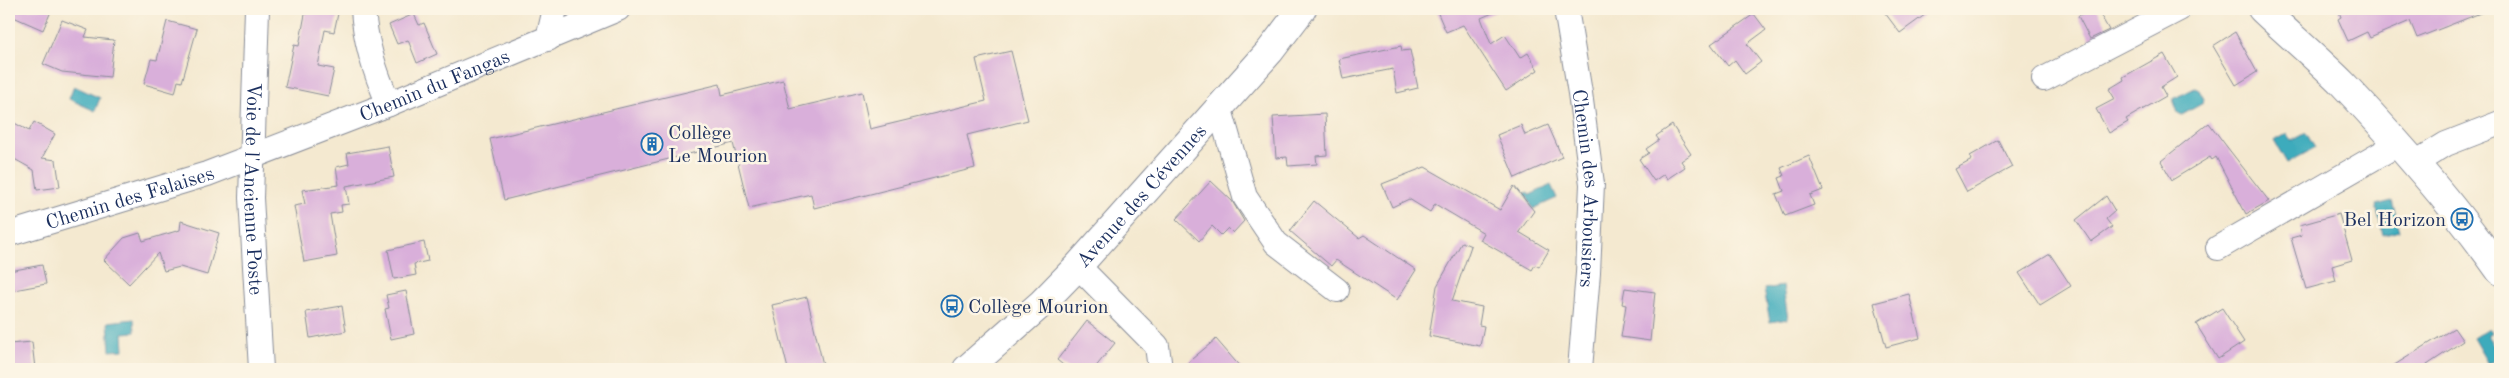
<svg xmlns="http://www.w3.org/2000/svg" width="2509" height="378" font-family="'Old Standard TT',serif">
	<rect width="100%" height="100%" fill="#fcf5e5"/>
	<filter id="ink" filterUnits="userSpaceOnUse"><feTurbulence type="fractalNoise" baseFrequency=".02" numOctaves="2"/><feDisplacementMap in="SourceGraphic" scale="10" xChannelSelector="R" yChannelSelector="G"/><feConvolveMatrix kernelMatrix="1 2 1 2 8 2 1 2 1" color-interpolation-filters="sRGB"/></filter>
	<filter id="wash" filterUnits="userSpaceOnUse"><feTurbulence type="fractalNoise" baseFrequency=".0096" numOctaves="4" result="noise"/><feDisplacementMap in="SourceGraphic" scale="20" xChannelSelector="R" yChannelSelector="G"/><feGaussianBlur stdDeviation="1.12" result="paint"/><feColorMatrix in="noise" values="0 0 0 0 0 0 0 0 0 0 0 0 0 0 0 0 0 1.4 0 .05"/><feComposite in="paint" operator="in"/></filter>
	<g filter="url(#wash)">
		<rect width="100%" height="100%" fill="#f4e9d0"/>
		<path fill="#3dabbc" stroke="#2c6d8d" d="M74 86 100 98 95 111 69 99Z
			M2195 88 2199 90 2204 99 2203 103 2182 115 2178 113 2173 99Z
			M2306 133 2315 148 2287 163 2274 141 2287 134 2292 141Z
			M1551 185 1557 198 1533 209 1525 193 1528 192 1530 195Z
			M2392 201 2400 231 2383 235 2376 205Z
			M1783 286 1788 319 1770 322 1764 289Z
			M134 319 135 332 123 333 124 350 110 351 108 322Z
			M2489 328 2492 332 2487 335 2500 356 2488 364 2473 338Z"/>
		<g id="blocks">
			<path fill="#d9afda" d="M9 9H52L43 30 9 15Z
				M306 9H339L334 32 325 30 318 66 334 69 328 96 285 87 294 45 299 46Z
				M1436 9H1502L1481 18 1491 44 1505 35 1520 58 1528 53 1538 70 1506 91 1463 25 1446 32Z
				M1882 9H1933L1900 33Z
				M2091 9H2097L2109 30 2090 39 2078 16Z
				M2338 9H2487L2488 10 2417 38 2410 21 2370 38 2367 32 2348 41 2338 19 2341 17Z
				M414 14 419 25 424 23 437 54 417 63 408 40 397 44 389 25Z
				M1754 14 1766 30 1747 44 1761 62 1745 74 1735 60 1728 66 1711 44Z
				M62 20 88 30 85 37 114 40 110 77 62 72 43 64Z
				M167 21 197 29 182 82 178 81 175 93 144 84 151 59 157 60Z
				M2235 32 2257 72 2236 85 2213 46Z
				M1401 46 1402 51 1410 50 1418 88 1397 93 1393 69 1343 79 1339 59Z
				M1011 51 1028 120 967 135 975 168 814 208 811 194 749 208 733 143 504 200 490 139 720 84 722 95 783 80 790 109 862 92 870 129 986 101 976 59Z
				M2164 54 2177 77 2161 87 2166 96 2126 119 2128 122 2109 133 2096 109 2115 99 2109 89 2124 80 2123 77Z
				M1325 114 1327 155 1316 156 1317 164 1288 166 1287 157 1276 158 1273 117Z
				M9 120 29 131 34 122 55 134 42 158 56 160 60 187 37 190 34 170 9 156Z
				M2209 123 2227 147 2269 201 2246 214 2216 157 2212 160 2210 157 2172 180 2161 161Z
				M1521 125 1525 135 1548 125 1562 157 1515 178 1497 135Z
				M1672 125 1691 154 1681 161 1685 167 1667 179 1664 174 1654 181 1639 159 1649 153 1646 149 1659 140 1656 136Z
				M1998 140 2012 167 1967 192 1955 169 1972 160 1970 156Z
				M388 146 394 177 346 186 349 204 341 205 342 212 330 214 337 256 304 262 294 206 305 204 302 190 339 185 336 167 349 164 347 153Z
				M1809 156 1823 190 1810 195 1814 205 1785 216 1776 194 1784 191 1779 178 1784 176 1781 168Z
				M1425 167 1500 210 1514 186 1534 211 1519 232 1549 250 1539 267 1535 265 1532 270 1480 240 1484 233 1435 204 1430 212 1409 199 1392 207 1382 184Z
				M1211 181 1232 201 1244 221 1233 233 1228 228 1221 235 1212 226 1199 241 1176 219Z
				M2106 196 2115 211 2106 219 2112 227 2091 242 2076 220Z
				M1314 201 1359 238 1364 235 1416 270 1397 300 1336 260 1331 266 1290 231Z
				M2339 214 2352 260 2332 266 2336 281 2306 289 2291 238 2302 235 2300 225Z
				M181 221 219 233 207 275 180 267 164 271 158 253 129 284 104 260 124 238 140 233 143 241 180 230Z
				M424 242 428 261 414 264 416 275 394 279 388 250Z
				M1462 242 1471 246 1452 301 1482 307 1479 325 1484 326 1480 346 1429 336 1437 286Z
				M2050 254 2071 286 2040 305 2019 273Z
				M42 265 46 284 9 291V271Z
				M1625 288 1655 292 1650 341 1621 337 1626 305 1622 304Z
				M406 291 414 334 391 339 385 309 389 308 386 295Z
				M1909 294 1920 338 1886 347 1874 303Z
				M807 297 824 369H788L772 305Z
				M342 306 346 331 310 338 306 312Z
				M2222 308 2244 342 2218 359 2196 324Z
				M1087 321 1115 343 1094 369H1068L1057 360Z
				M2454 328 2463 341 2421 369H2388Z
				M1216 339 1242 369H1180Z
				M32 342 35 369H9V344Z"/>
		</g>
	</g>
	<g filter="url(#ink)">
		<use href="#blocks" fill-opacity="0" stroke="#888c97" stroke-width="1"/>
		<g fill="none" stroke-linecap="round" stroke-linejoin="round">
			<g stroke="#888c97" stroke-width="26">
				<g id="minor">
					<path id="s1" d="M257 9 251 198 261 369"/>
					<path d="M363 9C365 43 375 73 389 104"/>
					<path id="s2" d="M1566 9 1580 93 1592 184 1588 273 1580 369"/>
					<path d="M548 39 555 9"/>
					<path d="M2044 79 2179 9"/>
					<path d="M1219 106 1245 197 1276 243 1337 290"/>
					<path d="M2415 163 2446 144 2500 123"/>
					<path id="s3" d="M9 234 207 174 389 104 618 9"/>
					<path d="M2218 248 2398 144"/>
					<path d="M1078 266 1157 346 1160 369"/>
				</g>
			</g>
			<g stroke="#888c97" stroke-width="30">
				<g id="tertiary">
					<path d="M2262 9C2288 34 2317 58 2343 84 2399 143 2453 204 2500 271"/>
					<path id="s4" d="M967 369 1042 303 1078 266 1270 51 1302 9"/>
				</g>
			</g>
			<use href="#minor" stroke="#fff" stroke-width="24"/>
			<use href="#tertiary" stroke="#fff" stroke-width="28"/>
		</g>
	</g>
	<defs>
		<g id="building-ring" transform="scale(1.125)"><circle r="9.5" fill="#fcf5e5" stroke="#1f6fb2" stroke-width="1.5"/><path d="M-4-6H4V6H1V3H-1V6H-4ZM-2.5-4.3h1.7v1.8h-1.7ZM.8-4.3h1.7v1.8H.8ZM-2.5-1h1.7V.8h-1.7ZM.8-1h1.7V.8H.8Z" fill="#1f6fb2"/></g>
		<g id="bus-ring" transform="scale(1.125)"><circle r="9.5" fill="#fcf5e5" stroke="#1f6fb2" stroke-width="1.5"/><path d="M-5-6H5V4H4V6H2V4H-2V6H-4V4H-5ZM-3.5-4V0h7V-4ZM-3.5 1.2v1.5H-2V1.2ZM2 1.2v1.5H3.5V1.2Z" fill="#1f6fb2"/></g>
	</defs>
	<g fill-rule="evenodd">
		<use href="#building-ring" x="652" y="144"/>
		<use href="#bus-ring" x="2462" y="219"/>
		<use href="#bus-ring" x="952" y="306"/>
	</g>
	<g text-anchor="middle" stroke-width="5" stroke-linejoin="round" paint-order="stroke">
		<g font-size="20" fill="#1b2f5e" stroke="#fcf5e5">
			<text dy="7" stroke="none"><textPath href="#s3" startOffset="451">Chemin du Fangas</textPath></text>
			<text dy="7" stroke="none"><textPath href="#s1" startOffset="180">Voie de l'Ancienne Poste</textPath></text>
			<text dy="7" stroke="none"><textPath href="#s2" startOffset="181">Chemin des Arbousiers</textPath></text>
			<text dy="7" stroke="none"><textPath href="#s4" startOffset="246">Avenue des Cévennes</textPath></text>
			<text dy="7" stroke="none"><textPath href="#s3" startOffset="126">Chemin des Falaises</textPath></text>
		</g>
		<g font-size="20" fill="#1b2f5e" stroke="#fcf5e5" text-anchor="start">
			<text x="668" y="139">Collège<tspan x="668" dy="23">Le Mourion</tspan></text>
			<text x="2446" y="226" text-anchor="end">Bel Horizon</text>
			<text x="968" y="313">Collège Mourion</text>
		</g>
	</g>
	<rect width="2509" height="378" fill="none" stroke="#fcf5e5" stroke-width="30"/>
</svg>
